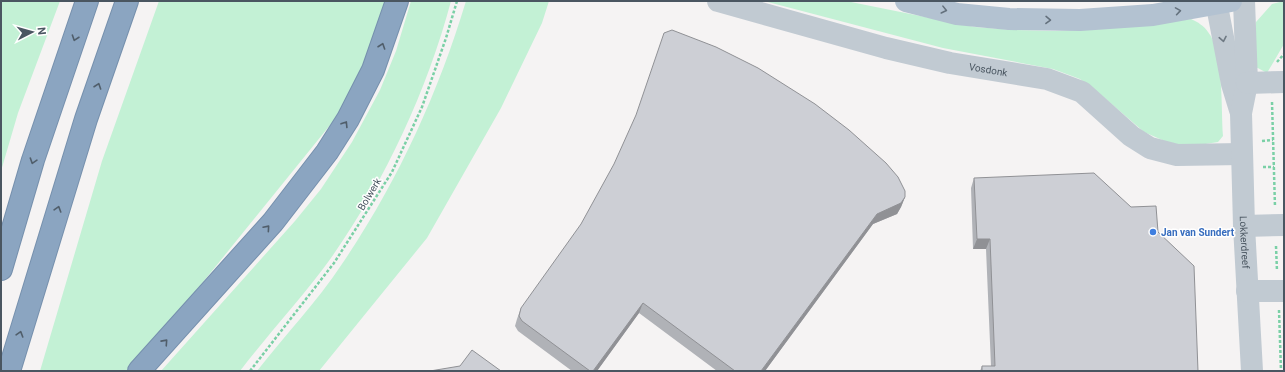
<svg xmlns="http://www.w3.org/2000/svg" width="1285" height="372" font-family="Roboto,sans-serif">
	<rect width="100%" height="100%" fill="#f5f3f3"/>
	<path fill="#c3f1d5" d="M1 1H60L18 113 1 171Z
		M159 1H388L377 39 339 114 131 371H40L102 161Z
		M411 1H451C427 91 385 181 331 258 303 297 269 333 240 371H161L295 221 321 189 352 142 380 90 396 51Z
		M466 1H549L542 23 501 108 427 238 319 371H257C285 335 317 302 342 264 397 183 438 94 466 1Z
		M764 1H846L975 27 1014 30 1055 31 1100 29 1191 19C1198 22 1204 26 1208 32 1224 51 1221 111 1223 136L1218 142 1193 146 1169 143 1144 132 1100 94 1080 79 1053 69 943 48Z
		M1284 1V44L1267 73 1256 67 1254 42 1256 22 1272 4Z"/>
	<g fill="none" stroke-linecap="round" stroke-linejoin="round">
		<g stroke="#7690ad" stroke-width="24">
			<path id="highway" d="M1 269 33 160 87 1
				M9 371 86 119 127 1
				M139 371 273 222 327 152 348 119 373 70 397 1"/>
		</g>
		<path stroke="#7ad0a6" stroke-width="2.5" stroke-dasharray="3 2" stroke-linecap="butt" d="M1277 62 1284 54
			M1272 102 1275 207
			M1262 141 1273 140
			M1263 167H1274
			M1276 246 1277 271
			M1279 310 1281 371
			M250 371 334 263 392 172 422 107 446 38 457 1"/>
		<g stroke="#c1cad2" stroke-width="22">
			<path id="s1" d="M718 1 886 48 950 63 1047 79 1082 92 1131 136 1150 148 1177 155 1242 154"/>
			<path d="M1216 1 1232 84 1240 110"/>
			<path id="s2" d="M1244 1 1247 83 1241 113 1244 226 1252 371"/>
			<path d="M1247 83 1284 82"/>
			<path d="M1244 226 1284 225"/>
			<path d="M1247 291H1284"/>
		</g>
		<path stroke="#b3c2d1" stroke-width="22" d="M906 1 957 14 1009 19 1080 20 1153 15 1231 1"/>
		<use href="#highway" stroke="#8ba5c1" stroke-width="22"/>
	</g>
	<path fill="#b0b2b7" d="M974 178 1158 232 1198 371H980L982 366H991L986 249H973L971 188Z
		M905 197 901 207 897 214 873 224 765 371H717L639 313 597 371H572L518 331 515 326 517 319 521 308Z"/>
	<path fill="#909195" d="M905 197 901 207 897 214 873 224 765 371H761L877 214Z
		M977 239H990L986 249H973Z
		M643 303 639 313 597 371H593Z"/>
	<path fill="#cdcfd5" stroke="#909195" d="M672 30 716 47 758 68 815 104 849 130 886 163 898 177 905 191V197L901 203 877 214 761 371H735L643 303 593 371H590L522 321 519 316 521 308 581 224 614 164 636 115 664 33Z
		M1094 173 1131 207 1156 206 1158 232 1194 266 1198 371H982V366H995L990 239H977L974 178Z
		M472 350 501 371H430L460 366Z"/>
	<defs><path id="oneway-chevron" d="M-2-3.5L2.5 0L-2 3.5" fill="none" stroke-width="1.6" stroke-linecap="round" stroke-linejoin="round"/></defs>
	<g stroke="#64717d">
		<use href="#oneway-chevron" transform="translate(944 10) rotate(14)"/>
		<use href="#oneway-chevron" transform="translate(1178 11) rotate(-9)"/>
		<use href="#oneway-chevron" transform="translate(1048 20) rotate(1)"/>
	</g>
	<g stroke="#505e6b">
		<use href="#oneway-chevron" transform="translate(75 38) rotate(109)"/>
		<use href="#oneway-chevron" transform="translate(382 46) rotate(-71)"/>
		<use href="#oneway-chevron" transform="translate(98 86) rotate(-71)"/>
		<use href="#oneway-chevron" transform="translate(345 124) rotate(-58)"/>
		<use href="#oneway-chevron" transform="translate(33 161) rotate(108)"/>
		<use href="#oneway-chevron" transform="translate(58 209) rotate(-73)"/>
		<use href="#oneway-chevron" transform="translate(267 228) rotate(-49)"/>
		<use href="#oneway-chevron" transform="translate(20 334) rotate(-73)"/>
		<use href="#oneway-chevron" transform="translate(165 342) rotate(-48)"/>
	</g>
	<use stroke="#6e7983" href="#oneway-chevron" transform="translate(1223 39) rotate(79)"/>
	<circle fill="#3f7fe0" stroke="#fff" stroke-width="1.5" cx="1153" cy="232" r="4"/>
	<g text-anchor="middle" stroke-width="3" stroke-linejoin="round" paint-order="stroke">
		<g font-size="10" fill="#4a5661" stroke="#fff">
			<text dy="4" stroke="none"><textPath href="#s1" startOffset="279">Vosdonk</textPath></text>
			<text transform="translate(369 194) rotate(-59)" y="4">Bolwerk</text>
			<text dy="4" stroke="none"><textPath href="#s2" startOffset="242">Lokkerdreef</textPath></text>
		</g>
		<g font-size="10" font-weight="bold" fill="#366cbe" stroke="#fff" text-anchor="start">
			<text x="1161" y="236">Jan van Sundert</text>
		</g>
	</g>
	<rect width="1285" height="372" fill="none" stroke="#4a5661" stroke-width="4"/>
	<g transform="translate(32 32) rotate(84)" stroke="#ffffff" stroke-width="3" paint-order="stroke">
	<path d="M0-3L7 15L0 10L-7 15Z" fill="#4a5661"/>
	<text y="-6" font-size="11" font-weight="bold" text-anchor="middle" fill="#4a5661">N</text>
	</g>
</svg>
